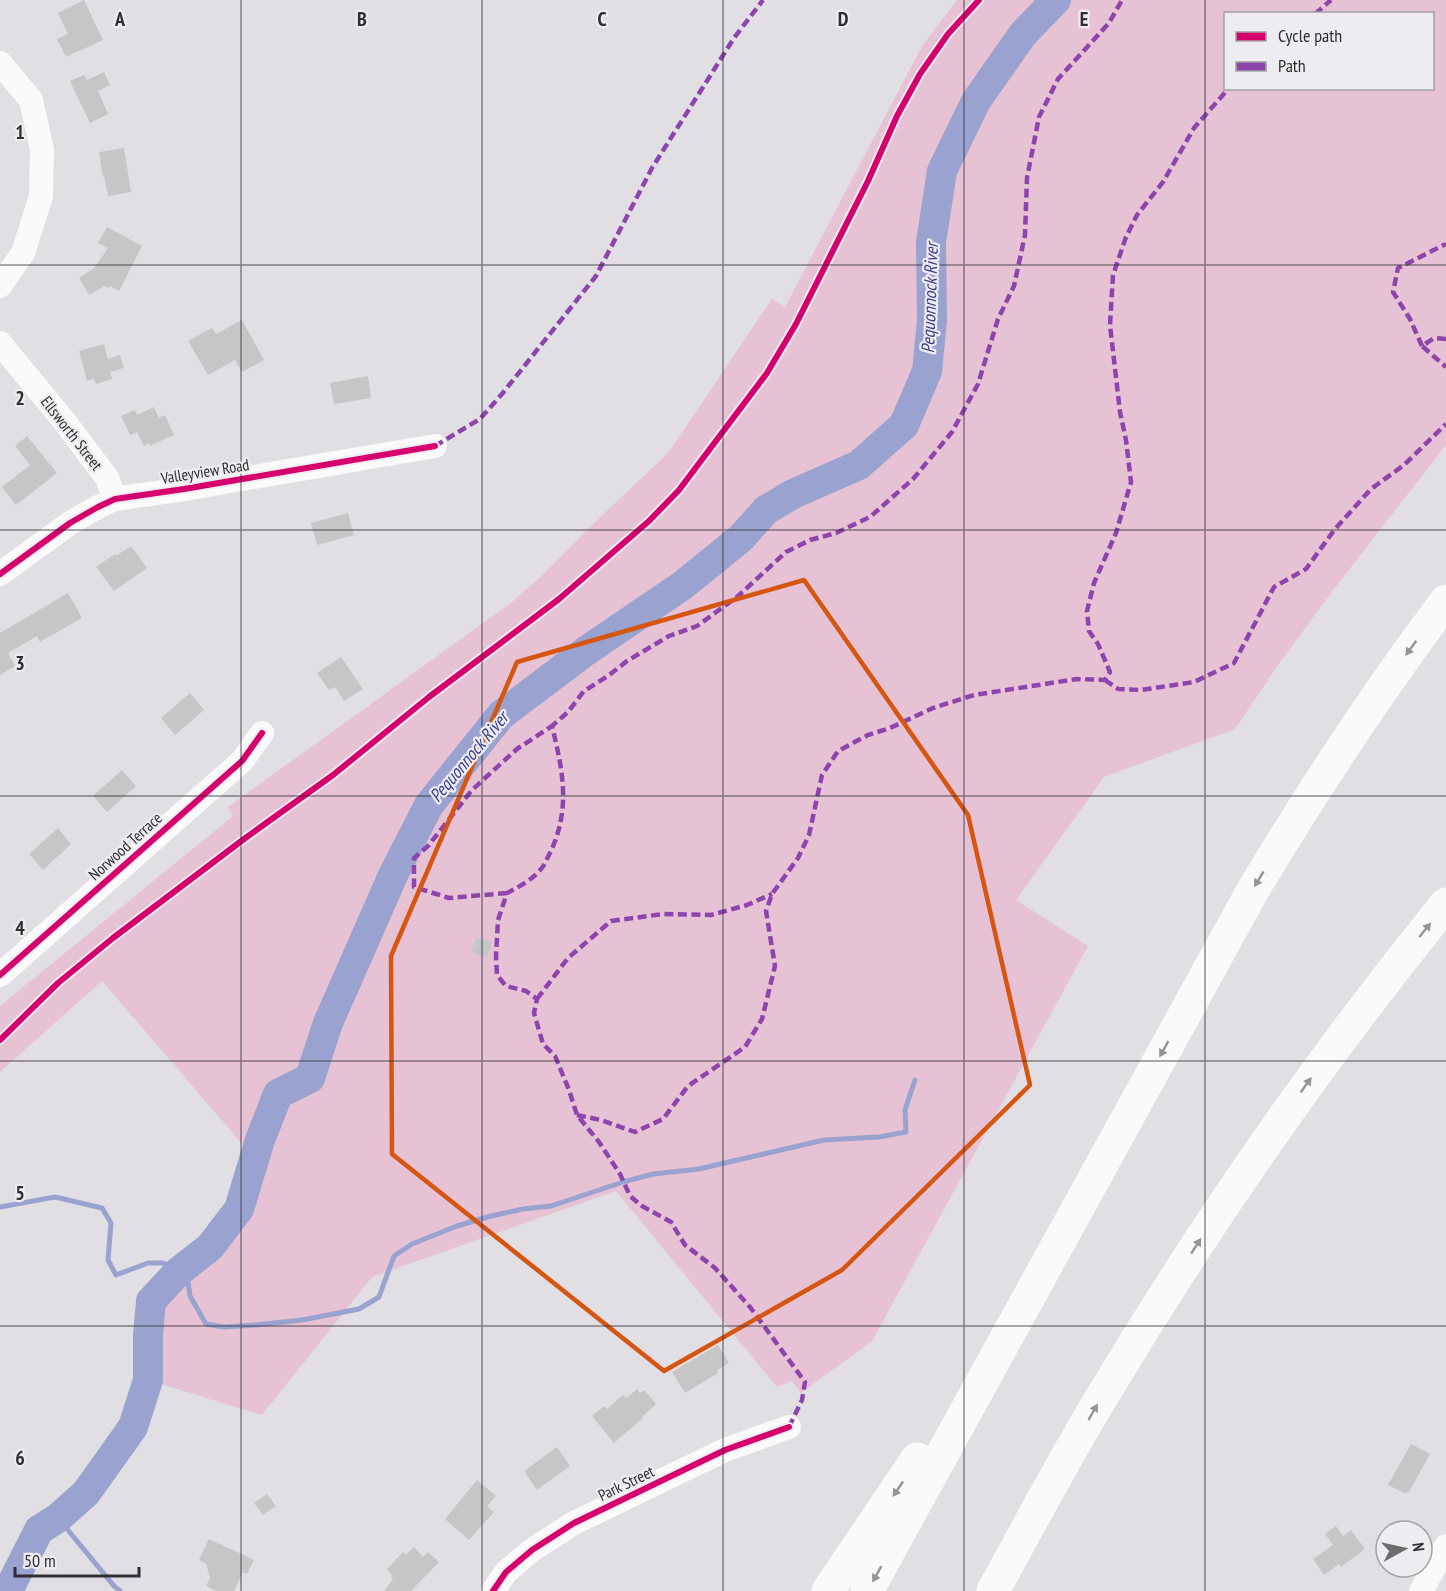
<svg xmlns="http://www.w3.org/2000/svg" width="1446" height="1591" font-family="'PT Sans Narrow',sans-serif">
	<rect width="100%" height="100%" fill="#e1dfe3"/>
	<path fill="#e6c2d4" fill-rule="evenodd" d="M957 0H1446V445L1334 589 1278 665 1235 729 1104 777 1016 900 1088 946 872 1341 801 1393 792 1381 777 1387 616 1191 372 1277 262 1415 148 1380V1335L151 1301 178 1272 217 1223 241 1187 243 1145 102 981 0 1072V1006L233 816 228 807 512 602 539 578 594 523 668 453 772 299 785 307 922 46ZM1226 14H1432V88H1226Z"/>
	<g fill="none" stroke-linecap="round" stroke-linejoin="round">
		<path stroke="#9aa3cf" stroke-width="5" d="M0 1207 55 1197 102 1208 111 1223 108 1260 116 1275 148 1263H163L178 1272
			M186 1267 190 1296 206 1324 224 1327 256 1325 302 1320 359 1309 379 1297 394 1256 412 1244 457 1226 491 1216 523 1209 551 1206 623 1182 653 1174 699 1169 824 1140 879 1137 906 1132 905 1110 915 1080
			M58 1518 114 1586 120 1591"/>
		<path stroke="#9aa3cf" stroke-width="30" d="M8 1591 39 1530 58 1518 86 1493 133 1427 148 1380V1335L151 1301 178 1272 210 1247 239 1209 260 1140 278 1094 310 1078 328 1023 394 873 429 805 501 715 586 651 683 585 741 538 766 510 793 494 859 465 904 425 927 371 932 320 931 242 942 171 976 101 1023 34 1056 0"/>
	</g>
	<path fill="#c6c5c8" d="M84 0 103 40 66 57 57 39 68 34 58 13Z
		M104 72 110 85 98 91 108 114 90 123 70 81 84 75 87 80Z
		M124 148 131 192 108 196 104 176 103 177 99 152Z
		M107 227 142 246 119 291 110 286 108 288 104 286 89 295 79 278 94 268 108 248 98 243Z
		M242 320 264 360 242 372 235 360 208 375 188 341 212 328 216 334Z
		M104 344 108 359 120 355 124 368 110 372 112 379 96 384 94 379 87 381 79 351Z
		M368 376 371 398 334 404 330 383Z
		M154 407 159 418 165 415 174 435 150 446 149 443 144 446 137 432 130 435 121 416 135 410 137 415Z
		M27 436 57 473 16 505 2 487 30 465 15 446Z
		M348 513 354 535 317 545 311 523Z
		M131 546 147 568 114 591 96 567 115 554 116 556Z
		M68 593 82 618 40 642 37 636 8 653 15 666 0 675V633Z
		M341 657 363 689 344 701 335 687 329 690 317 673Z
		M190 693 204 710 175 735 161 718Z
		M122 770 136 786 107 812 93 796Z
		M58 828 71 844 43 870 29 854Z
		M477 937 492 942 487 958 471 952Z
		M718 1345 729 1363 717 1370 718 1373 685 1393 672 1372Z
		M637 1389 640 1393 644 1390 656 1404 643 1416 642 1419 614 1443 592 1416 604 1406 607 1409 623 1395 626 1398Z
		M1411 1444 1430 1454 1409 1492 1404 1493 1388 1485Z
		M557 1447 570 1466 537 1490 524 1471Z
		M477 1480 496 1496 487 1506 494 1512 469 1540 445 1519Z
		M267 1494 276 1506 263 1515 254 1503Z
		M1336 1526 1343 1536 1351 1530 1365 1549 1341 1567 1339 1564 1324 1575 1313 1559 1333 1545 1325 1534Z
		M209 1539 254 1560 247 1574 243 1572 234 1591H216L206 1586 210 1578 206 1564 199 1560Z
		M414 1547 423 1557 428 1552 439 1562 411 1591H384L393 1579 391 1578 393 1576 387 1569 403 1552 406 1555Z"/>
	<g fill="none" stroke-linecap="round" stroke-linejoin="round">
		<path stroke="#fafafb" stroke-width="24" d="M0 63 31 100 42 150 41 196 23 253 0 286
			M0 343 65 422 107 478 115 499
			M0 574 70 523 98 507 115 499 184 489 435 446
			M0 975 242 761 262 733
			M493 1591 506 1572 532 1550 574 1523 725 1450 789 1427
			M1421 1591 1446 1546"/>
		<path stroke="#fafafb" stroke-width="33" d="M828 1591 917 1459
			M867 1591 1253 890C1313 790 1376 694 1446 601
			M993 1591C1030 1524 1066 1455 1106 1390 1208 1220 1321 1058 1446 904"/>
		<path stroke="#8e44ad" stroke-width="4.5" stroke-dasharray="9 4.5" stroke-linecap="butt" d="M1315 14 1331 0
			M1446 339 1434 338 1422 346 1446 367
			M1422 346 1410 319 1393 292 1398 268 1446 244
			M435 446 480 419 502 394 596 276 652 168 734 38 763 0
			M1105 680 1118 689 1141 690 1194 682 1234 663 1274 587 1306 569 1335 529 1371 489 1404 465 1446 424
			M507 893 449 898 414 887V858L428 846 472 790 517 749 552 726
			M537 999 568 958 611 921 663 914 711 915 747 905 772 894
			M577 1115 601 1120 635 1132 663 1119 688 1086 745 1047 762 1019 775 966 766 911 772 894 798 858 809 835 822 775 838 751 868 735 890 728 933 708 974 695 1077 679 1105 680 1110 672 1098 644 1089 631 1087 611 1094 583 1116 533 1131 482 1126 440 1120 412 1110 325 1113 275 1126 237 1137 215 1163 182 1194 128 1229 88
			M789 1427 802 1400 805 1382 750 1307 715 1268 685 1245 671 1222 642 1206 630 1196 620 1174 599 1142 577 1115 569 1090 555 1056 543 1044 534 1013 537 999 526 991 506 986 497 975 496 956 498 920 507 893C519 887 533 879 541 869 545 865 547 858 550 853 571 809 563 771 552 726L568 712 584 691 608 676 627 661 669 636 697 626 737 597 786 552 810 540 836 533 870 517 913 479 952 432 978 384 998 319 1014 286 1025 235 1027 178 1039 117 1058 79 1109 23 1122 0"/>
		<g stroke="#efecf1" stroke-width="10">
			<path id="cycleway" d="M0 574 70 523 98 507 115 499 184 489 435 446
				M0 975 242 761 262 733
				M0 1040 58 983 113 938 244 839 333 775 429 697 559 599 649 521 679 490 767 373 796 324 868 181 897 116 920 74 948 34 979 0
				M493 1591 506 1572 532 1550 574 1523 725 1450 789 1427"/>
		</g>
		<use href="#cycleway" stroke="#d6006c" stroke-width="6"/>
	</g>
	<defs><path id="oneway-solid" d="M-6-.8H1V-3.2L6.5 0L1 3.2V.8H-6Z" transform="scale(1.5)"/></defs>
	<g fill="#959496">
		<use href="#oneway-solid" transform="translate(1411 648) rotate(126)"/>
		<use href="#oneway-solid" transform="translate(1259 879) rotate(121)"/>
		<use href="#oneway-solid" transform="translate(1425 930) rotate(-51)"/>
		<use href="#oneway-solid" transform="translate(1164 1049) rotate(119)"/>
		<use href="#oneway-solid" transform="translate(1306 1085) rotate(-54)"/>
		<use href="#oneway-solid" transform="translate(1196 1246) rotate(-57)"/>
		<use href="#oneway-solid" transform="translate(1093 1412) rotate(-60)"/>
		<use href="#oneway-solid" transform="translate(898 1489) rotate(124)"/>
		<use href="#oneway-solid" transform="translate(877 1574) rotate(119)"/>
	</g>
	<path fill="none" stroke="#d65510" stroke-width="4.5" stroke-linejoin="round" d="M804 580 968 815 1030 1085 842 1270 664 1371 392 1154 391 956 517 662Z"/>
	<path fill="none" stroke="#302e31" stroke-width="1.5" stroke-opacity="0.55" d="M241 0V1591M482 0V1591M723 0V1591M964 0V1591M1205 0V1591M0 265H1446M0 530H1446M0 796H1446M0 1061H1446M0 1326H1446"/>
	<g text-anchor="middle" stroke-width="4.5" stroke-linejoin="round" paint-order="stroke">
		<g font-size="16" fill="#302e31" stroke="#efecf1">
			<text transform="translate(72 433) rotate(52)" y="6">Ellsworth Street</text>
			<text transform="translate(205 471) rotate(-9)" y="6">Valleyview Road</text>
			<text transform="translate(125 846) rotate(-42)" y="6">Norwood Terrace</text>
			<text transform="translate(626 1483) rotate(-26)" y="6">Park Street</text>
		</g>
		<g font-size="18" font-style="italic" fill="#37408c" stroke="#efecf1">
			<text transform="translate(930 298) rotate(-88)" y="6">Pequonnock River</text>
			<text transform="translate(469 757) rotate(-50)" y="6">Pequonnock River</text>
		</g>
	</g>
	<g font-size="20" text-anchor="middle" font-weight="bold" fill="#302e31" stroke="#efecf1" stroke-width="4.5" stroke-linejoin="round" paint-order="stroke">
		<text x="120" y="26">A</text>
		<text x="362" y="26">B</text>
		<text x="602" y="26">C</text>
		<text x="843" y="26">D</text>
		<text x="1084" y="26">E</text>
		<text x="20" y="139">1</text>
		<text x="20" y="405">2</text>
		<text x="20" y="670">3</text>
		<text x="20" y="935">4</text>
		<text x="20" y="1200">5</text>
		<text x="20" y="1465">6</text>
	</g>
	<rect x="1224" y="12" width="210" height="78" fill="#efecf1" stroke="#a3a0a4" stroke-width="1.5"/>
	<rect x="1236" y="32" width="30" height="9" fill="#d6006c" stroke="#a3a0a4" stroke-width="1.5"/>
	<text x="1278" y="42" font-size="18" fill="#302e31">Cycle path</text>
	<rect x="1236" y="62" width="30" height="9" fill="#8e44ad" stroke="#a3a0a4" stroke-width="1.5"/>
	<text x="1278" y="72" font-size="18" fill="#302e31">Path</text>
	<g transform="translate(1404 1549) rotate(82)"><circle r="28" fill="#efecf1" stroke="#a3a0a4" stroke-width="1.5"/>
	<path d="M0-4.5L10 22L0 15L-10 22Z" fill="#6e6c6f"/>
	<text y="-9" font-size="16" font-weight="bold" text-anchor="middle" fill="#302e31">N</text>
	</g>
	<path d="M15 1567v9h124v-9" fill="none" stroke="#302e31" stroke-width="3"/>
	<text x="24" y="1567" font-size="18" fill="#302e31" stroke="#efecf1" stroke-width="4.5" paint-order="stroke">50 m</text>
</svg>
